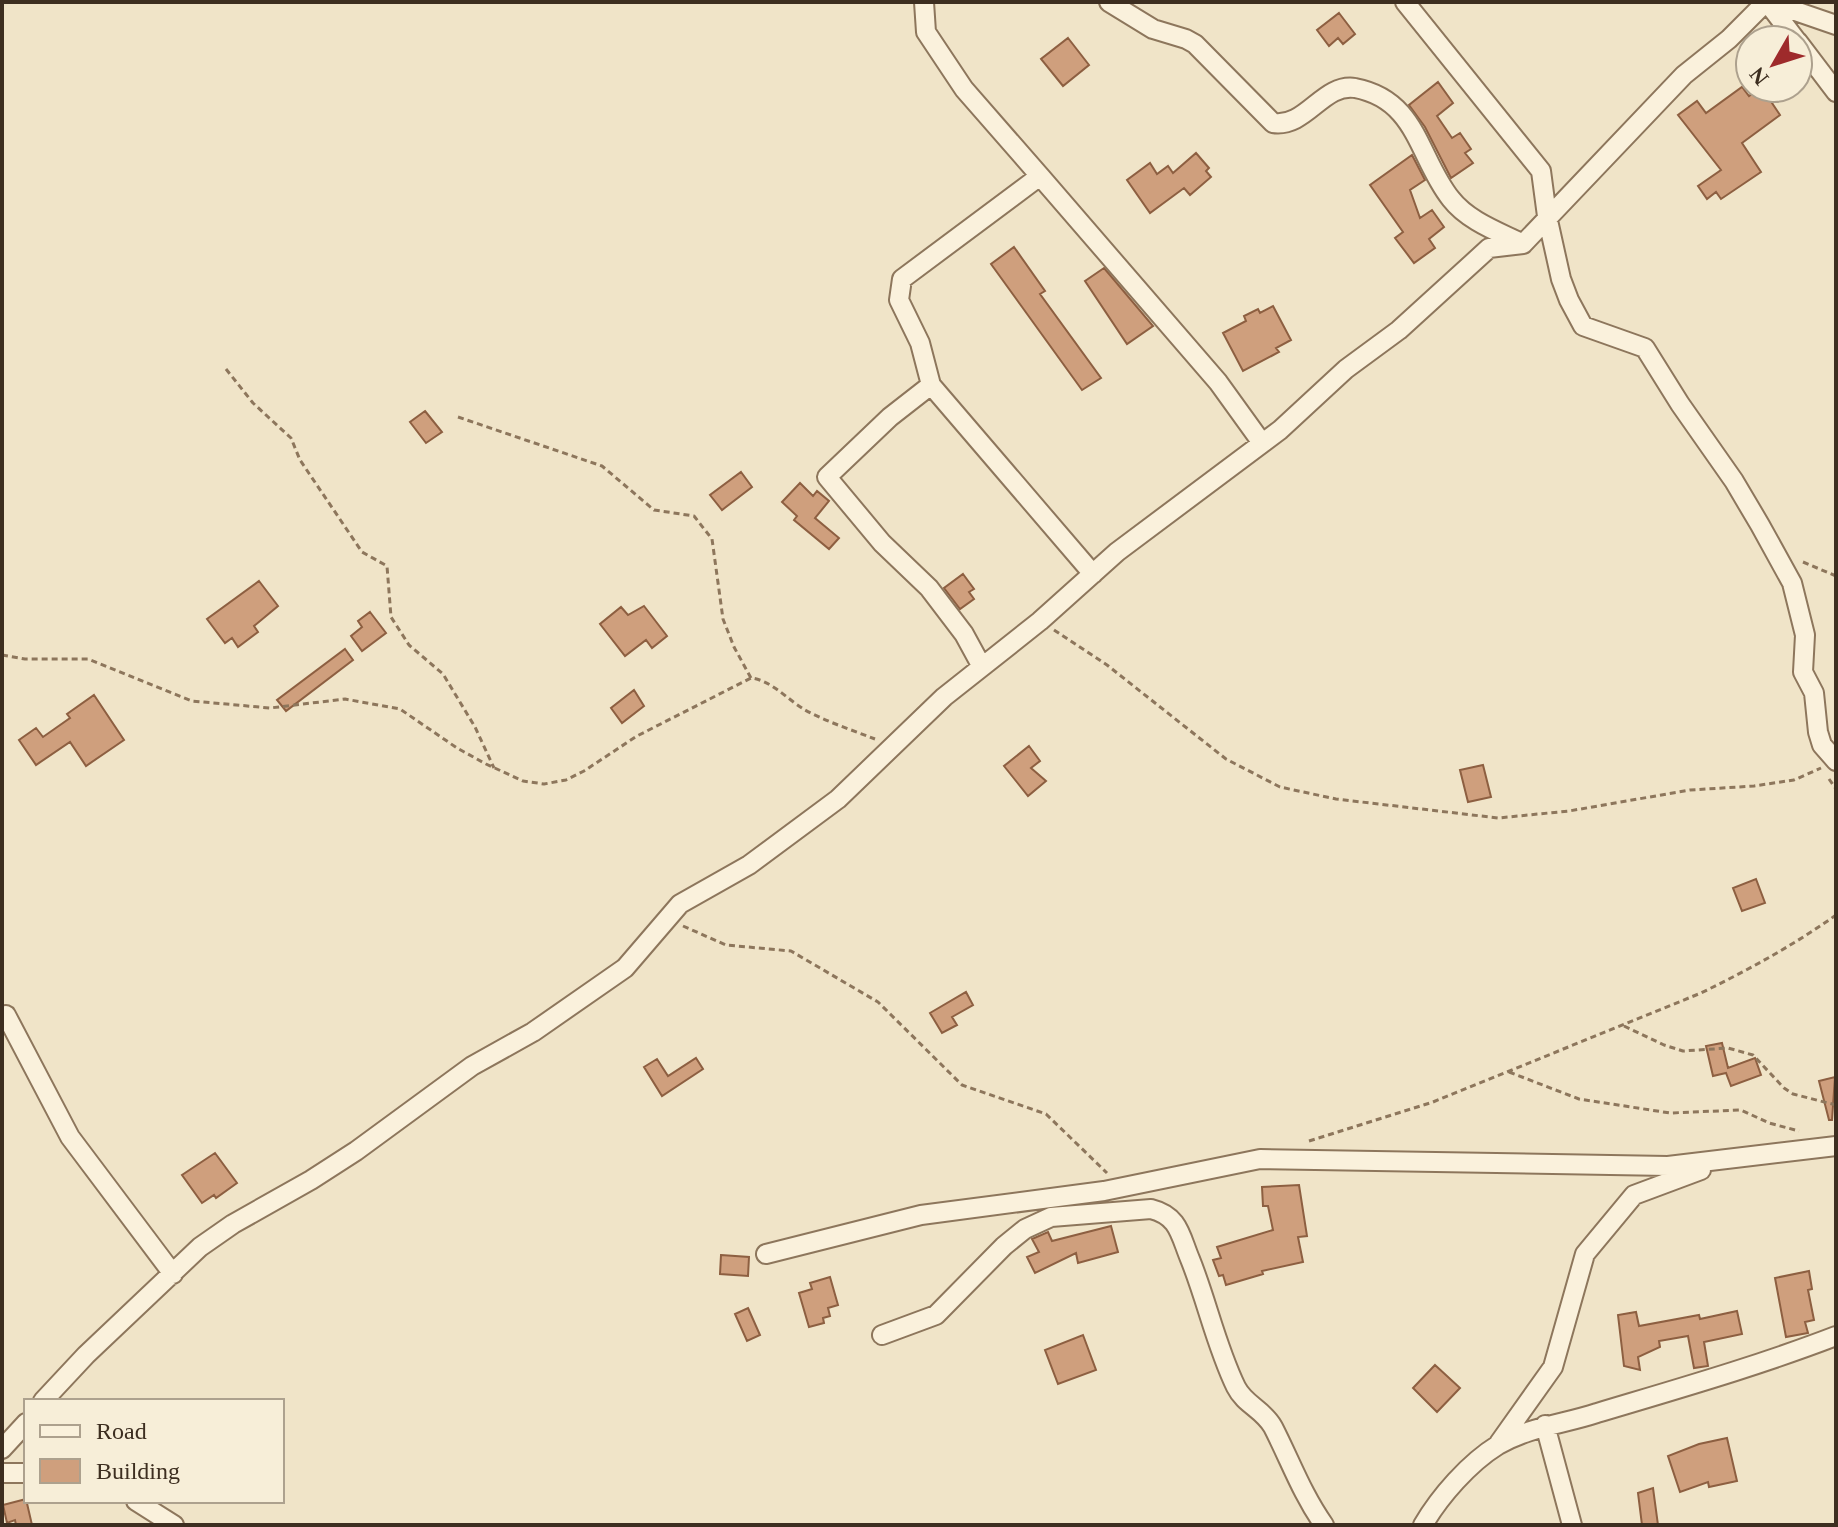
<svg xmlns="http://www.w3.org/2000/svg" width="1838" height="1527" font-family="'Times New Roman',serif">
	<rect width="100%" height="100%" fill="#f0e4c8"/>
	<path fill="#cf9f7d" stroke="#8d5f41" stroke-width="2" d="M1339 13 1355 34 1343 44 1338 38 1329 46 1317 30Z
		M1068 38 1089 65 1063 86 1041 59Z
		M1438 82 1453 103 1437 116 1452 138 1460 133 1471 149 1465 153 1473 163 1451 178 1425 127 1409 105Z
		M1742 87 1749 96 1760 88H1770L1778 99 1772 103 1780 115 1742 143 1761 172 1721 199 1716 192 1707 199 1698 186 1721 170 1678 115 1697 101 1706 113Z
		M1196 153 1209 168 1206 171 1211 177 1190 195 1184 188 1150 213 1127 180 1150 163 1157 174 1168 166 1173 173Z
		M1412 155 1425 180 1410 190 1420 218 1432 210 1444 227 1429 239 1435 248 1414 263 1395 238 1403 232 1370 185Z
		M1014 247 1045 291 1040 294 1101 378 1082 390 991 264Z
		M1104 268 1153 326 1127 344 1085 281Z
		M1273 306 1291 340 1276 348 1279 352 1243 371 1223 333 1246 321 1244 316 1258 309 1260 313Z
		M425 411 442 432 426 443 410 422Z
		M741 472 752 487 722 510 710 495Z
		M800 483 813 496 817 491 829 501 815 518 839 538 829 549 794 520 797 516 782 502Z
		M963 574 974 589 969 592 974 599 960 609 944 588Z
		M259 581 278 606 254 626 258 632 238 647 232 638 225 643 207 619Z
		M644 606 667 636 652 648 646 640 625 656 600 624 621 607 628 615Z
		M370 612 386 633 362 651 351 636 362 627 358 621Z
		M345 649 353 660 286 711 277 700Z
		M634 690 644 706 622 723 611 708Z
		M94 695 124 740 86 766 70 742 36 765 19 740 36 728 43 737 70 718 67 714Z
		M1029 746 1040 761 1031 768 1046 781 1028 796 1004 766Z
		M1483 765 1491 797 1468 802 1460 770Z
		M1756 879 1765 903 1742 911 1733 888Z
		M966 992 973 1005 952 1017 957 1025 942 1033 930 1013Z
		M1722 1043 1728 1068 1755 1058 1761 1075 1731 1086 1726 1073 1713 1076 1706 1046Z
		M696 1058 703 1069 662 1096 644 1067 657 1059 668 1076Z
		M1835 1077 1832 1120H1829L1819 1081Z
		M215 1153 237 1183 216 1198 214 1195 202 1203 182 1175Z
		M1299 1185 1307 1236 1298 1237 1303 1262 1262 1271 1263 1274 1226 1285 1223 1275 1219 1276 1213 1260 1221 1258 1217 1247 1273 1230 1268 1206H1263L1262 1187Z
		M1111 1226 1118 1252 1078 1263 1076 1253 1035 1273 1027 1257 1039 1252 1032 1239 1048 1232 1052 1241Z
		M721 1255 749 1257 748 1276 720 1274Z
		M1809 1271 1812 1289 1808 1290 1814 1320 1805 1322 1808 1333 1786 1337 1775 1278Z
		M830 1277 838 1305 828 1308 830 1316 823 1318 824 1323 809 1327 799 1293 812 1289 810 1283Z
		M748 1308 760 1335 747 1341 735 1314Z
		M1737 1311 1742 1334 1704 1342 1708 1366 1694 1368 1688 1336 1659 1341 1660 1347 1638 1357 1640 1370 1624 1366 1618 1315 1636 1312 1639 1326 1699 1315 1700 1319Z
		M1083 1335 1096 1370 1058 1384 1045 1350Z
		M1435 1365 1460 1388 1437 1412 1413 1388Z
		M1727 1438 1737 1481 1709 1487 1708 1482 1680 1492 1668 1456 1699 1444Z
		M1653 1488 1658 1525H1642L1638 1493Z
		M26 1499 32 1525H16L15 1520 7 1523 3 1505Z"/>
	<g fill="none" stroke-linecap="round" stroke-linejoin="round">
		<g stroke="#8d765c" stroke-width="22">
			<path id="street" d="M924 2 926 32 964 89 1040 176 902 279 899 300 920 343 931 385 890 417 827 477 882 543 929 588 964 634 982 667
				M1109 2 1153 29 1186 39 1195 44 1273 123C1306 128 1323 83 1355 88 1418 100 1418 158 1451 199 1468 221 1499 232 1523 244
				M1405 2 1541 171 1547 216 1561 279 1569 300 1583 326 1645 348 1680 404 1734 481 1760 525 1792 583 1805 635 1803 672 1814 693 1818 732 1822 745 1836 761
				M1767 2 1796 40
				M1769 2 1836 25
				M1798 42 1836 92
				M1040 176 1218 382 1262 443
				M931 385 1093 574
				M2 1017 6 1015 70 1137 173 1274
				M766 1254 921 1215 1104 1191 1260 1159 1668 1166 1836 1146
				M882 1335 936 1315 1004 1246 1025 1229 1051 1217 1151 1209C1179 1216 1180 1235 1190 1259 1207 1301 1216 1346 1236 1387 1245 1405 1263 1409 1273 1427 1290 1460 1302 1494 1324 1525
				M43 1401 86 1355 200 1247 233 1224 311 1180 356 1151 472 1066 533 1032 625 968 680 904 749 865 838 799 944 697 1040 621 1117 552 1280 430 1346 369 1399 330 1489 248 1523 244 1684 75 1729 39 1766 2
				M1545 1425 1572 1525
				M1499 1443 1553 1367 1585 1254 1634 1195 1701 1170
				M2 1449 26 1423
				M2 1473H26
				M136 1501 174 1525
				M1423 1525C1440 1496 1469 1463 1498 1445 1529 1427 1564 1424 1597 1413 1677 1389 1758 1366 1836 1336"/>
		</g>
		<path stroke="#8d765c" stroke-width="3" stroke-dasharray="6 4" stroke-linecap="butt" d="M226 369 253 403 291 438 300 460 362 552 387 566 391 617 409 645 443 674 475 727 494 768
			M458 417 602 466 654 510 694 516 712 539 723 619 734 647 751 678
			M1803 562 1836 576
			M1054 630 1107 665 1226 759 1280 787 1336 799 1498 818 1569 811 1690 790 1754 786 1794 780 1821 768
			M2 655 25 659H88L192 701 270 708 345 699 400 709 457 748 486 764 523 781 544 784 566 780 584 771 637 736 751 678C771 680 788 700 805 710 827 722 852 730 875 739
			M1829 779 1836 789
			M683 926 726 945 791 951 878 1002 962 1085 1046 1114 1107 1173
			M1624 1026 1664 1045 1683 1051 1728 1048 1753 1055 1784 1088 1793 1094 1836 1105
			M1509 1072 1579 1099 1670 1113 1741 1110 1769 1123 1799 1131
			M1309 1141 1433 1102 1701 993C1748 970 1794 945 1836 915"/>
		<use href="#street" stroke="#faf1dc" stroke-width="18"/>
	</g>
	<rect width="1838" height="1527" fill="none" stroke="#3d2e20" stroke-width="8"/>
	<rect x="24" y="1399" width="260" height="104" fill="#f7eed8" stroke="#ada18e" stroke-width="2"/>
	<rect x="40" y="1425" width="40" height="12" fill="#faf1dc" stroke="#ada18e" stroke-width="2"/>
	<text x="96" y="1439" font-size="24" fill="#3d2e20">Road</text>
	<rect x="40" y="1459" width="40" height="24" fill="#cf9f7d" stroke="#ada18e" stroke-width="2"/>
	<text x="96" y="1479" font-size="24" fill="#3d2e20">Building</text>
	<g transform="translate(1774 64) rotate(231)"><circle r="38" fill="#f7eed8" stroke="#ada18e" stroke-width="2"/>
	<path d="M0-6L14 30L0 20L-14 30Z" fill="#9e2a2b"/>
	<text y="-12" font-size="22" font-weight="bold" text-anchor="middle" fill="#3d2e20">N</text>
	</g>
</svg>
